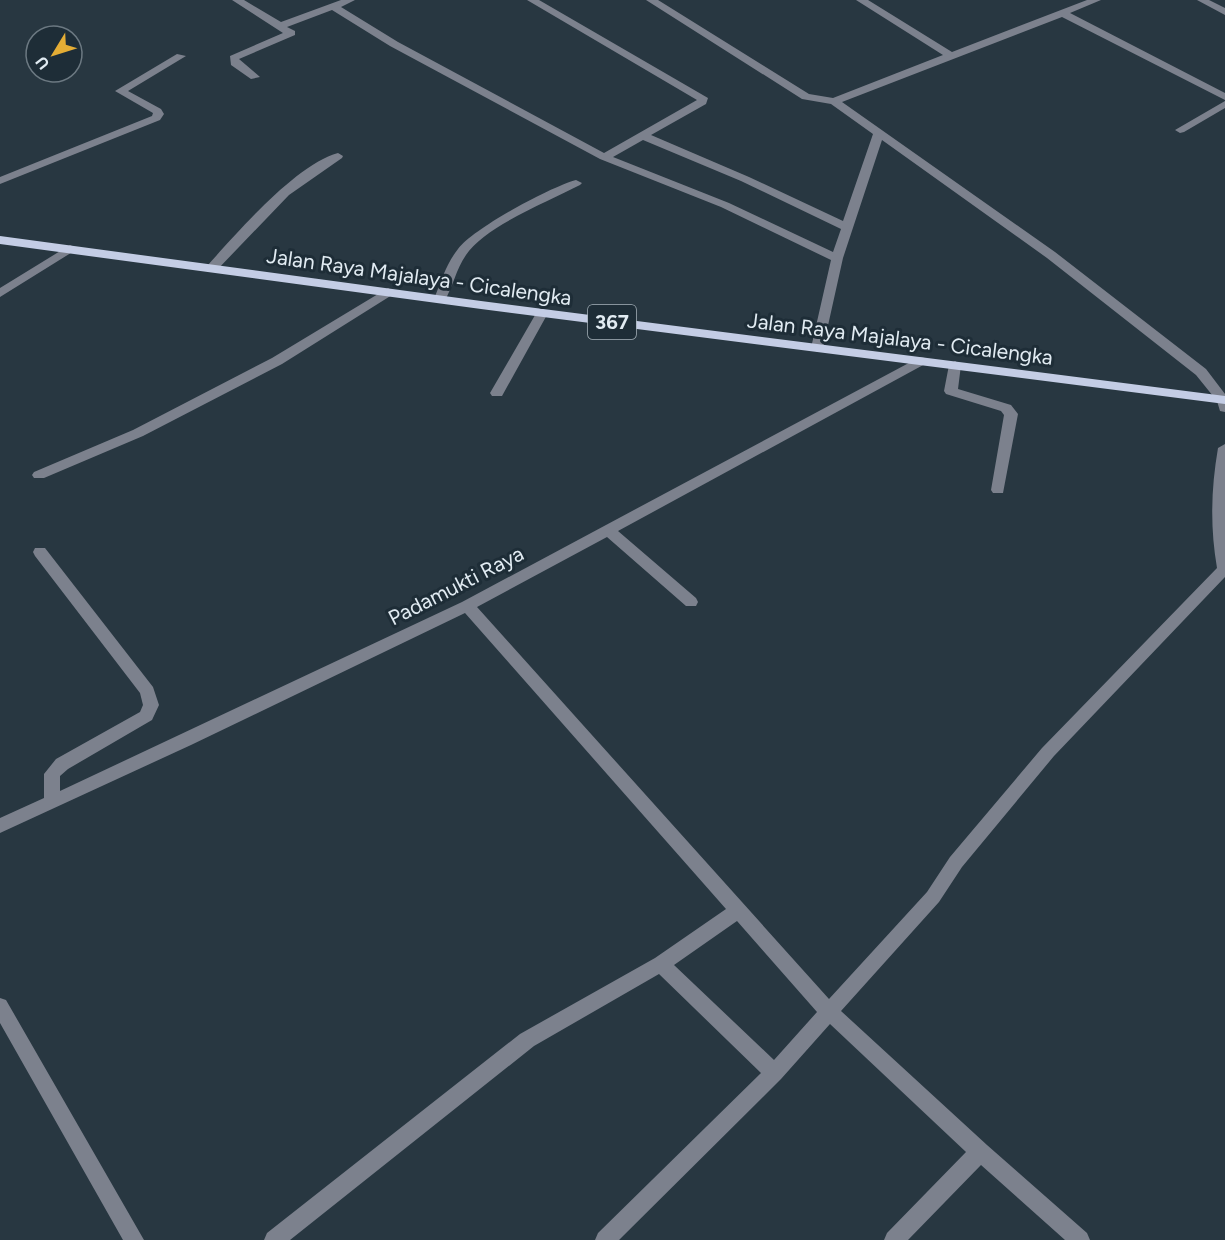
<svg xmlns="http://www.w3.org/2000/svg" width="1225" height="1240" font-family="Figtree,sans-serif">
	<rect width="100%" height="100%" fill="#283741"/>
	<g fill="none" stroke-linecap="round" stroke-linejoin="round">
		<path fill="#7c818d" fill-rule="evenodd" d="M232 0H244L281 22 341 0H355L341 7 398 42 604 153 697 100 527 0H539L708 98 706 104 651 135 749 177 843 221 873 134 831 104 802 99 646 0H658L809 94 833 98 943 55 856 0H868L952 52 1087 0H1101L1070 13 1225 93V100L1062 17 842 102 1055 252 1206 369 1225 394V412L1220 411 1217 401 1196 375 1047 258 882 140 843 258 823 348 817 352 811 348 831 260 721 207 600 159 390 46 332 10 287 27 295 31V35L239 59 260 77 251 79 231 65 230 56 283 33ZM643 140 741 181 841 229 833 252 729 203 613 157Z
			M1197 0H1209L1225 8V15Z
			M177 54 186 56 128 91 161 109 164 114 160 120 0 184V177L152 116 153 113 115 91Z
			M1225 101V108L1184 132 1180 133 1175 130Z
			M338 153 343 156 342 158 289 195 215 272H207V266C237 233 295 165 338 153Z
			M576 180 582 183 580 185C549 201 484 227 466 255 456 269 453 287 444 302H436L434 299C441 282 446 264 458 249 474 228 550 187 576 180Z
			M70 245 74 247V251L0 297V288Z
			M388 288 394 292 392 295 282 364 143 436 44 478H34L32 475 34 472 133 430 272 358Z
			M542 309 548 313 502 396H492L490 393 538 310Z
			M920 357 925 358 926 361 925 364 618 531 696 598 698 602 696 606H686L607 537 477 607 829 999 927 892 950 857 1042 748 1217 568C1210 527 1211 489 1218 448L1225 444V577L1054 756 962 867 939 902 841 1011 987 1145 1087 1233 1090 1240H1065L981 1165 908 1240H884L887 1233 966 1152 830 1024 781 1079 619 1240H595L598 1233 761 1073 659 974 534 1046 290 1240H264L267 1233 520 1034 655 958 726 909 465 613 191 745 0 833V818L44 798V774L56 759 140 712 143 705 140 693 35 556 33 552 35 548H45L153 687 159 705 152 720 68 769 60 776V791L462 602ZM737 921 817 1012 774 1060 674 965Z
			M955 361 961 365 958 389 1011 405 1018 414 1003 493H993L991 490 1004 415 1001 411 946 394 944 391 949 365Z
			M0 998 6 1000 144 1240H123L0 1023Z"/>
		<path fill="#c4cde5" fill-rule="evenodd" d="M0 236 481 301 1225 396V404L481 309 0 244Z"/>
	</g>
	<g text-anchor="middle" stroke-width="6" stroke-linejoin="round" paint-order="stroke">
		<rect fill="#1e2d37" stroke="#a6b2ba" stroke-width="1.5" x="588" y="305" width="48" height="34" rx="4.5"/>
		<g font-size="20" font-weight="bold" fill="#e1ebf2">
			<text x="612" y="329">367</text>
		</g>
		<g font-size="21" fill="#e1ebf2" stroke="#1e2d37">
			<text transform="translate(419 277) rotate(8)" y="7">Jalan Raya Majalaya - Cicalengka</text>
			<text transform="translate(900 339) rotate(7)" y="7">Jalan Raya Majalaya - Cicalengka</text>
			<text transform="translate(456 586) rotate(-27)" y="7">Padamukti Raya</text>
		</g>
	</g>
	<g transform="translate(54 54) rotate(232)"><circle r="28" fill="#1e2d37" stroke="#6c7982" stroke-width="1.5"/>
	<path d="M0-4.5L10 22L0 15L-10 22Z" fill="#e4ad35"/>
	<text y="-9" font-size="16" font-weight="bold" text-anchor="middle" fill="#e1ebf2">U</text>
	</g>
</svg>
